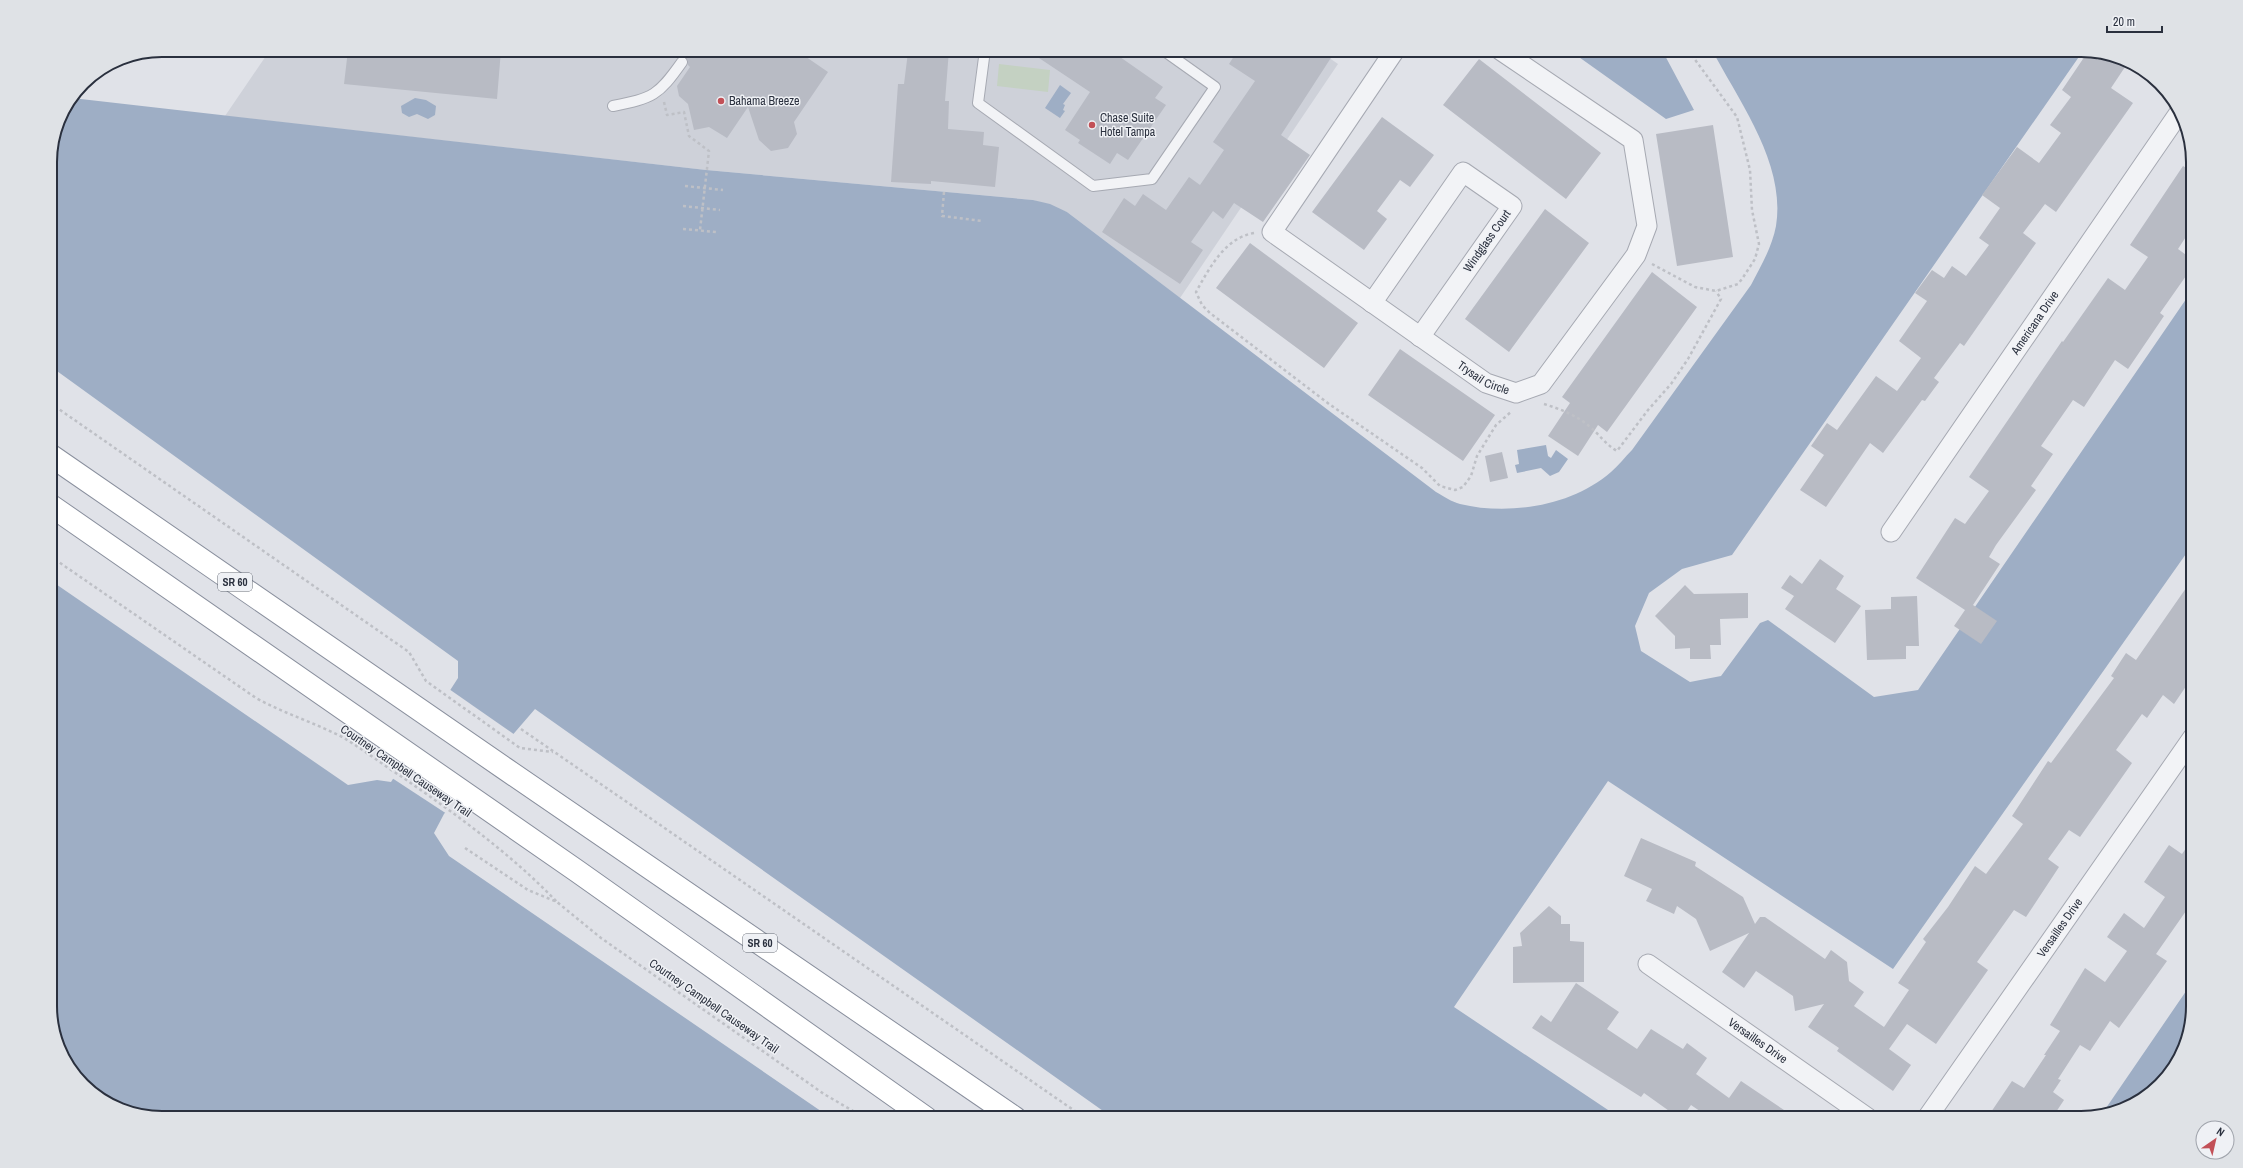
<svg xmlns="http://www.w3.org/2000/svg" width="2243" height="1168" font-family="'Archivo Narrow',sans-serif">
	<rect width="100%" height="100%" fill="#e0e2e8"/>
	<path fill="#ced1d9" d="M270 50H1318L1338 64 1180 298 1067 212 1033 200 706 170 225 116Z"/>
	<path fill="#c4d1c2" d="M999 64 1050 70 1048 92 997 86Z"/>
	<path fill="#9eaec5" d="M1569 50H1662L1694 110 1666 119Z
		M1712 50 2083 51 1732 555 1682 569 1649 593 1635 626 1641 651 1690 682 1721 676 1760 623 1768 620 1874 697 1918 690 2193 289V544L1893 969 1608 781 1454 1007 1620 1118H1113L535 709 444 814 434 833 449 856 831 1118H162L112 1106 69 1068 50 1013V580L348 785 377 780 391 782 458 678V661L50 366V155L61 113 72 98 706 170 1033 200 1050 204 1067 212 1436 492C1443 496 1452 502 1460 504 1509 516 1572 506 1611 472 1618 466 1625 457 1632 450L1751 285C1761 266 1772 247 1776 226 1786 164 1740 103 1712 50Z
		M1060 85 1071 93 1063 104 1065 105 1063 110 1065 111 1060 118 1045 108Z
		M415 98 426 100 436 106 435 115 428 119 417 114 409 117 402 113 401 106Z
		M1546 445 1548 456 1551 458 1556 450 1568 459 1559 472 1550 476 1541 468 1517 473 1515 465 1519 464 1517 450Z
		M2193 981V1006L2181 1056 2143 1099 2104 1111Z"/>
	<path fill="#e0e2e8" d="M449 689 515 735 447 814 392 778Z"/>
	<path fill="#b8bbc4" d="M348 50H501L497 99 344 84Z
		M665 50H796L828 72 794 122 797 134 788 148 771 151 759 140 748 107 727 138 709 127 694 130 688 104 679 96 677 86 690 67 688 65V60L683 56 677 58Z
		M916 50H949L945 101H949L948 129 984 132 983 145 999 147 995 187 931 181V184L891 182 898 84H904L908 52 915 53Z
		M1027 50H1110L1163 87 1155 98 1166 105 1128 160 1117 153 1110 164 1078 143 1080 140 1065 130 1090 92Z
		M1238 50H1336L1281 135 1310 155 1263 222 1234 203 1223 219 1213 211 1191 242 1203 250 1180 284 1102 232 1124 198 1135 206 1143 194 1166 210 1189 177 1200 185 1224 150 1213 142 1255 81 1229 64Z
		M2087 53 2098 60 2102 55 2129 61 2111 88 2133 103 2056 212 2045 204 2023 233 2036 243 1964 346 1960 343 1934 378 1939 382 1925 401 1922 400 1883 453 1870 443 1826 507 1800 490 1824 455 1811 446 1827 423 1837 430 1876 376 1897 391 1921 358 1899 341 1927 301 1915 293 1932 270 1944 278 1952 266 1966 276 1989 245 1979 238 2000 208 1982 195 2017 147 2039 163 2061 133 2050 125 2071 97 2062 90Z
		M1479 59 1601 153 1566 199 1443 105Z
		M1382 117 1434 155 1410 187 1400 180 1377 211 1387 219 1364 250 1312 212Z
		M1713 125 1733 257 1677 266 1656 134Z
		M2183 166 2193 172V226L2178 249 2193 260V266L2160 313 2164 316 2128 369 2115 360 2084 407 2073 400 2041 446 2053 454 2031 486 2036 490 1996 545 1989 557 2000 564 1973 605 1997 621 1981 644 1954 626 1965 610 1916 578 1955 518 1965 524 1989 491 1969 477 2062 341 2063 342 2108 278 2125 290 2148 257 2130 245Z
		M1545 209 1589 243 1509 352 1465 319Z
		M1250 243 1358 323 1324 368 1216 288Z
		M1652 272 1697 307 1607 432 1598 425 1578 456 1548 436 1570 403 1562 397Z
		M1400 349 1495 415 1463 461 1368 395Z
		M1502 452 1508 478 1490 482 1485 456Z
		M1820 559 1844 576 1836 589 1861 606 1835 643 1785 609 1794 596 1781 588 1790 575 1802 584Z
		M2193 578V676L2174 704 2163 695 2147 718 2142 714 2116 750 2132 763 2080 837 2069 830 2048 859 2059 867 2026 917 2014 910 1977 962 1988 970 1936 1044 1907 1024 1889 1049 1911 1065 1893 1091 1837 1051 1839 1048 1808 1027 1824 1004 1795 1011 1793 996 1756 971 1744 988 1722 972 1749 933 1710 951 1696 919 1677 906 1674 914 1646 901 1652 889 1624 876 1641 838 1696 862 1695 866 1743 897 1755 924 1760 917H1765L1825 959 1831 950 1847 962 1849 981 1864 992 1854 1006 1884 1027 1909 990 1898 983 1926 942 1923 939 1948 907 1975 866 1986 874 2023 824 2012 816 2048 761 2051 763 2114 678 2111 676 2126 653 2136 660Z
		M1685 585 1694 594 1748 593V618L1720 619 1721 645H1710L1711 659H1690V648L1675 649V636L1655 616Z
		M1917 596 1919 646H1906V659L1867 660 1865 610 1891 609V597Z
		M2193 838V916L2186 911 2156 954 2167 961 2119 1028 2110 1021 2090 1051 2080 1045 2058 1079 2061 1080 2053 1092 2064 1100 2052 1118H1987L2012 1081 2024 1088 2046 1055H2044L2060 1031 2050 1025 2085 968 2105 982 2127 951 2107 937 2124 913 2144 928 2165 897 2144 882 2169 845 2182 854Z
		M1549 906 1561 916V924H1570V941L1584 942V982L1513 983V947L1522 946 1520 933Z
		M1576 983 1619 1012 1607 1029 1637 1049 1651 1029 1683 1049 1687 1043 1707 1058 1696 1074 1729 1098 1741 1081 1796 1118H1710L1691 1105 1682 1118H1679L1644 1093 1641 1097 1532 1028 1541 1015 1551 1022Z"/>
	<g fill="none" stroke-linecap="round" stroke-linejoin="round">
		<g stroke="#a6a9b2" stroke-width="12">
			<path id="service" d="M985 50 978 103 1093 186 1152 179 1215 87 1163 50
				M613 106C653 98 658 96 682 62"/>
		</g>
		<g stroke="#a6a9b2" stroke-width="21">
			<g id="minor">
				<path id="s1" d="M1395 50 1272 232 1486 383 1516 393 1541 384 1636 255 1647 226 1633 140 1500 50"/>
				<path d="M1372 303 1463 172 1512 206 1420 337"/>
				<path id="s2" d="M1891 532 2179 113"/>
				<path id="s3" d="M1648 964 1868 1118"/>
				<path id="s4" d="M1927 1118 2193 737"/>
			</g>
		</g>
		<g stroke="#898f9d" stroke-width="24">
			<path id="trunk" d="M50 455 504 768 1015 1118
				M50 505 577 871 926 1118"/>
		</g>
		<path stroke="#bec0c6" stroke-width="2.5" stroke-dasharray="3 3" stroke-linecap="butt" d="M664 102 667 115 684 112 689 136 709 151 700 230
			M685 186 723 190
			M944 192 942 216 982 221
			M683 206 720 210
			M683 229 716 232
			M1254 233C1225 238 1210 267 1196 292L1202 305 1210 313 1329 404 1422 468 1440 486 1455 490 1463 487 1471 476 1477 456 1496 425 1512 411
			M1652 264 1695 287 1716 291 1738 284 1742 279 1755 259 1759 244 1752 210 1750 170 1737 117 1688 50
			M50 403 409 652 426 681 520 748 553 752
			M1544 404C1560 409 1576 415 1589 426 1599 434 1605 444 1617 451L1648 410 1671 384 1688 359 1721 299 1716 291
			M50 556 256 698C285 714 316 723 344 738 364 750 383 765 402 777 457 815 511 854 557 902
			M521 729 1085 1118
			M465 848 528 890 557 902 601 938 824 1094 865 1118"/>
		<use href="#service" stroke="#f2f3f6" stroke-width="10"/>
		<use href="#minor" stroke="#f2f3f6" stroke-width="19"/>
		<use href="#trunk" stroke="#fff" stroke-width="22"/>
	</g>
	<g fill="#c25057" stroke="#eff1f5" stroke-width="1.5">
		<circle cx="721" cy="101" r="4"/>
		<circle cx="1092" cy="125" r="4"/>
	</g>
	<g text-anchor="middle" stroke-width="3" stroke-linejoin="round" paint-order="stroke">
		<g fill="#eff1f5" stroke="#656a75" stroke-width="1">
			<rect x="218" y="573" width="34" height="18" rx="3"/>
			<rect x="743" y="934" width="34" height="18" rx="3"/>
		</g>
		<g font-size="11" font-weight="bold" fill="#2a303e">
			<text x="235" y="586">SR 60</text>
			<text x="760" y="947">SR 60</text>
		</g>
		<g font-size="12" fill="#2a303e" stroke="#eff1f5" text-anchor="start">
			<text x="729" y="105">Bahama Breeze</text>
			<text x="1100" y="122">Chase Suite<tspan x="1100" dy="14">Hotel Tampa</tspan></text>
		</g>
		<g font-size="12" fill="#2a303e" stroke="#eff1f5">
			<text transform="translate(1487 241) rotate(-55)" y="4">Windglass Court</text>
			<text dy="4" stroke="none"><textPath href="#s2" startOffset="254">Americana Drive</textPath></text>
			<text dy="4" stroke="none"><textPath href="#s1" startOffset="477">Trysail Circle</textPath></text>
			<text transform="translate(406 771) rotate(34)" y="4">Courtney Campbell Causeway Trail</text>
			<text dy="4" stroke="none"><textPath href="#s4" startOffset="232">Versailles Drive</textPath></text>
			<text transform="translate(714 1006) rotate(35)" y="4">Courtney Campbell Causeway Trail</text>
			<text dy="4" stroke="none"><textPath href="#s3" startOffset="134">Versailles Drive</textPath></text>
		</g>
	</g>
	<path d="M0 0H2243V1168H0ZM162 57H2081A105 105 0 0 1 2186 162V1006A105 105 0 0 1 2081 1111H162A105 105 0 0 1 57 1006V162A105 105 0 0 1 162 57Z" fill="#dfe2e6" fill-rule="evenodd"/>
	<path fill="none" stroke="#2a303e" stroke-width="2" d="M162 57H2081A105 105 0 0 1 2186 162V1006A105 105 0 0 1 2081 1111H162A105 105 0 0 1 57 1006V162A105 105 0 0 1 162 57Z"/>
	<g transform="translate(2215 1140) rotate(34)"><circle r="19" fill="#eff1f5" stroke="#a0a4ac"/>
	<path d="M0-3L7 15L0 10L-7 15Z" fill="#c25057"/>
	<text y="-6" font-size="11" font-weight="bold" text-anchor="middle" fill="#2a303e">N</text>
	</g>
	<path d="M2107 26v6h55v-6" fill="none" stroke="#2a303e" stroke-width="2"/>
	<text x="2113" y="26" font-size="12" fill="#2a303e" stroke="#eff1f5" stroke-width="3" paint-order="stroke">20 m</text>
</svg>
